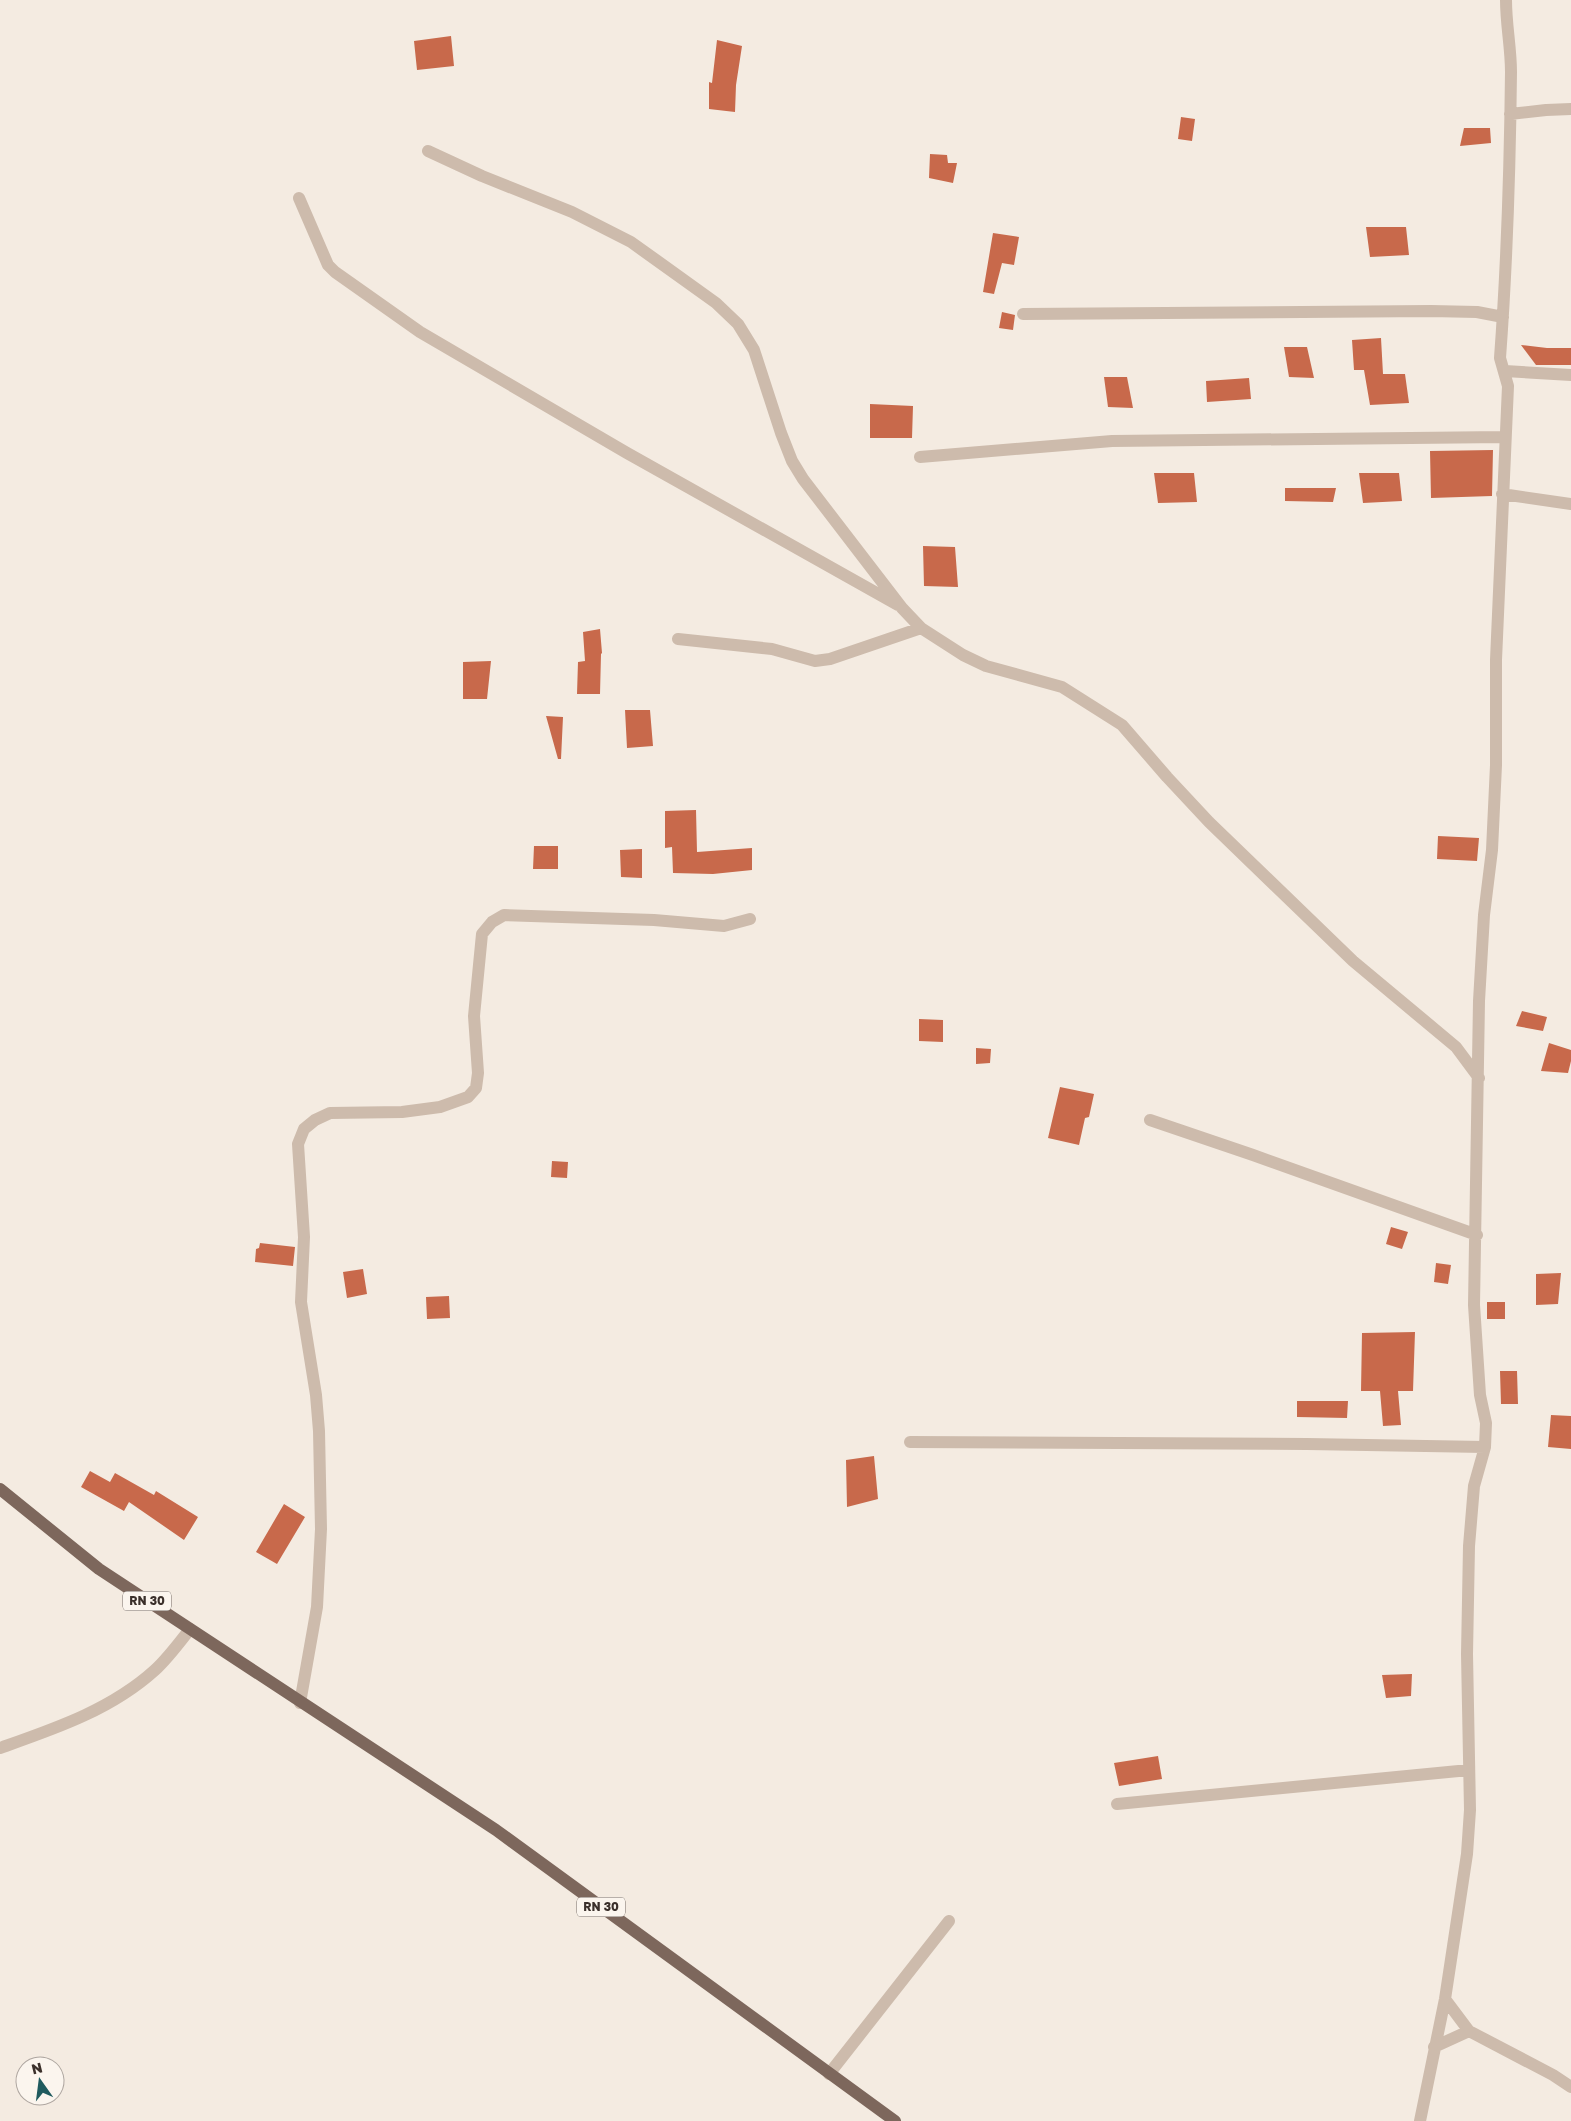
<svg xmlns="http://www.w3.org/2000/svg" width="1571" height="2121" font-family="'Golos Text',sans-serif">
	<rect width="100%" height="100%" fill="#f4ebe1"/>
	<path fill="#c8694b" d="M451 36 454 66 417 70 414 41Z
		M717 40 742 46 736 85 735 112 709 109V82L712 83Z
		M1181 117 1195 119 1192 141 1178 139Z
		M1464 128H1490L1491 143 1460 146Z
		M930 154 947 155 948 163H957L953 183 929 178Z
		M1366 227H1406L1409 255 1370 257Z
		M993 233 1019 237 1014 265 1002 263 994 294 983 292Z
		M1002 312 1015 315 1013 330 999 328Z
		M1381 338 1383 374H1405L1409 403 1370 405 1364 370H1354L1352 340Z
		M1521 345 1547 348H1571V365H1536Z
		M1284 347H1307L1314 378 1289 377Z
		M1104 377H1127L1133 408 1108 407Z
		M1249 378 1251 399 1207 402 1206 381Z
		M870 404 913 406 912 438H870Z
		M1493 450 1492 496 1431 498 1430 451Z
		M1154 473H1194L1197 502 1158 503Z
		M1359 473H1399L1402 501 1363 503Z
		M1285 488H1336L1333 502 1285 501Z
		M923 546 955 547 958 587 924 586Z
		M600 629 602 653 601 654 600 694H577L578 662 585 661 583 632Z
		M491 661 487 699H463V662Z
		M625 710H650L653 746 627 748Z
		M546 716 563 717 561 759H558Z
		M696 810 697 852 752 848V870L713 874 673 873 672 847 665 848V811Z
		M1438 836 1479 838 1477 861 1437 859Z
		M534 846H558V869H533Z
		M642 849V878L621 877 620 850Z
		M1522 1011 1547 1017 1543 1031 1516 1026Z
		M919 1019 943 1020V1042L919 1041Z
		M1549 1043 1571 1050V1061L1568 1073 1541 1071Z
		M976 1048 991 1049 990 1063 976 1064Z
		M1060 1087 1094 1094 1089 1117 1085 1118 1079 1145 1048 1138Z
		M552 1161 568 1162 567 1178 551 1177Z
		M1391 1227 1408 1232 1402 1249 1386 1244Z
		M260 1243 295 1247 293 1266 255 1262 256 1249 259 1248Z
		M1436 1263 1451 1265 1448 1284 1434 1282Z
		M363 1269 367 1294 347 1298 343 1272Z
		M1561 1273 1558 1304 1536 1305V1274Z
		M449 1296 450 1318 427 1319 426 1297Z
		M1487 1302H1505V1319H1487Z
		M1415 1332 1413 1391H1398L1401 1425 1383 1426 1380 1391H1361L1362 1333Z
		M1500 1371H1517L1518 1404H1501Z
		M1297 1401H1348L1347 1418 1297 1417Z
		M1551 1415 1571 1416V1449L1548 1447Z
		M874 1456 878 1499 847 1507 846 1460Z
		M90 1471 110 1482 115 1473 154 1495 156 1491 198 1517 184 1540 129 1502 124 1511 81 1487Z
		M284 1504 305 1517 277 1564 256 1552Z
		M1412 1674 1411 1696 1386 1698 1382 1675Z
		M1158 1756 1162 1779 1119 1786 1114 1763Z"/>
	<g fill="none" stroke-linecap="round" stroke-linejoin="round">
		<path stroke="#cdbbac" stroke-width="12" d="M1510 114 1546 110 1571 109
			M428 151 482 176 572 212 631 242 716 303 738 324 754 350 781 433 792 461 803 479 902 608 921 628 963 655 986 666 1062 687 1122 725 1167 777 1209 822 1353 961 1456 1047 1479 1078
			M299 198 328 265 335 272 420 332 627 453 898 605
			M1023 314 1431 311 1477 312 1503 317
			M1505 371 1571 375
			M920 457 1112 441 1504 437
			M1502 494 1571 504
			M678 639 772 649 815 661 830 659 921 628
			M1150 1120 1253 1155 1477 1235
			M910 1442 1307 1444 1485 1447
			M300 1703 317 1607 321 1529 319 1431 316 1395 301 1302 304 1237 298 1144 304 1129 315 1120 330 1113 402 1112 440 1107 468 1097 476 1088 478 1073 474 1016 482 934 492 922 504 915 654 920 724 926 750 919
			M0 1748C54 1729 111 1710 155 1670 168 1658 179 1643 190 1629
			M1117 1804 1469 1770
			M1445 1999 1469 2031 1553 2075 1571 2087
			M1434 2047 1469 2031
			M829 2074 949 1921
			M1420 2121 1445 1999 1467 1854 1470 1810 1467 1654 1469 1546 1474 1486 1485 1447 1486 1423 1480 1395 1474 1305 1479 1001 1484 915 1492 850 1496 765V660L1508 386 1500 358C1507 263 1510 167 1511 72 1511 48 1506 25 1506 0"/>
		<path stroke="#7d675c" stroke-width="12" d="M0 1489 99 1569 496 1830 895 2121"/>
	</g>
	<g text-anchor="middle" stroke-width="4.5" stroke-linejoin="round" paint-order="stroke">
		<g fill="#fbf5ee" stroke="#756b66" stroke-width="1">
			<rect x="123" y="1591.5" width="48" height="19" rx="4"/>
			<rect x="577" y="1897.5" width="48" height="19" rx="4"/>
		</g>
		<g font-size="12" font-weight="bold" fill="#3b302b">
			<text x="147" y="1605">RN 30</text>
			<text x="601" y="1911">RN 30</text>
		</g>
	</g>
	<g transform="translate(40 2081) rotate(346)"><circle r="24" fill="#fbf5ee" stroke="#aea6a0"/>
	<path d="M0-4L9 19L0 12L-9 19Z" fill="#1f5a5e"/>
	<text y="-8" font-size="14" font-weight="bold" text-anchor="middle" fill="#3b302b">N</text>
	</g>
</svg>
